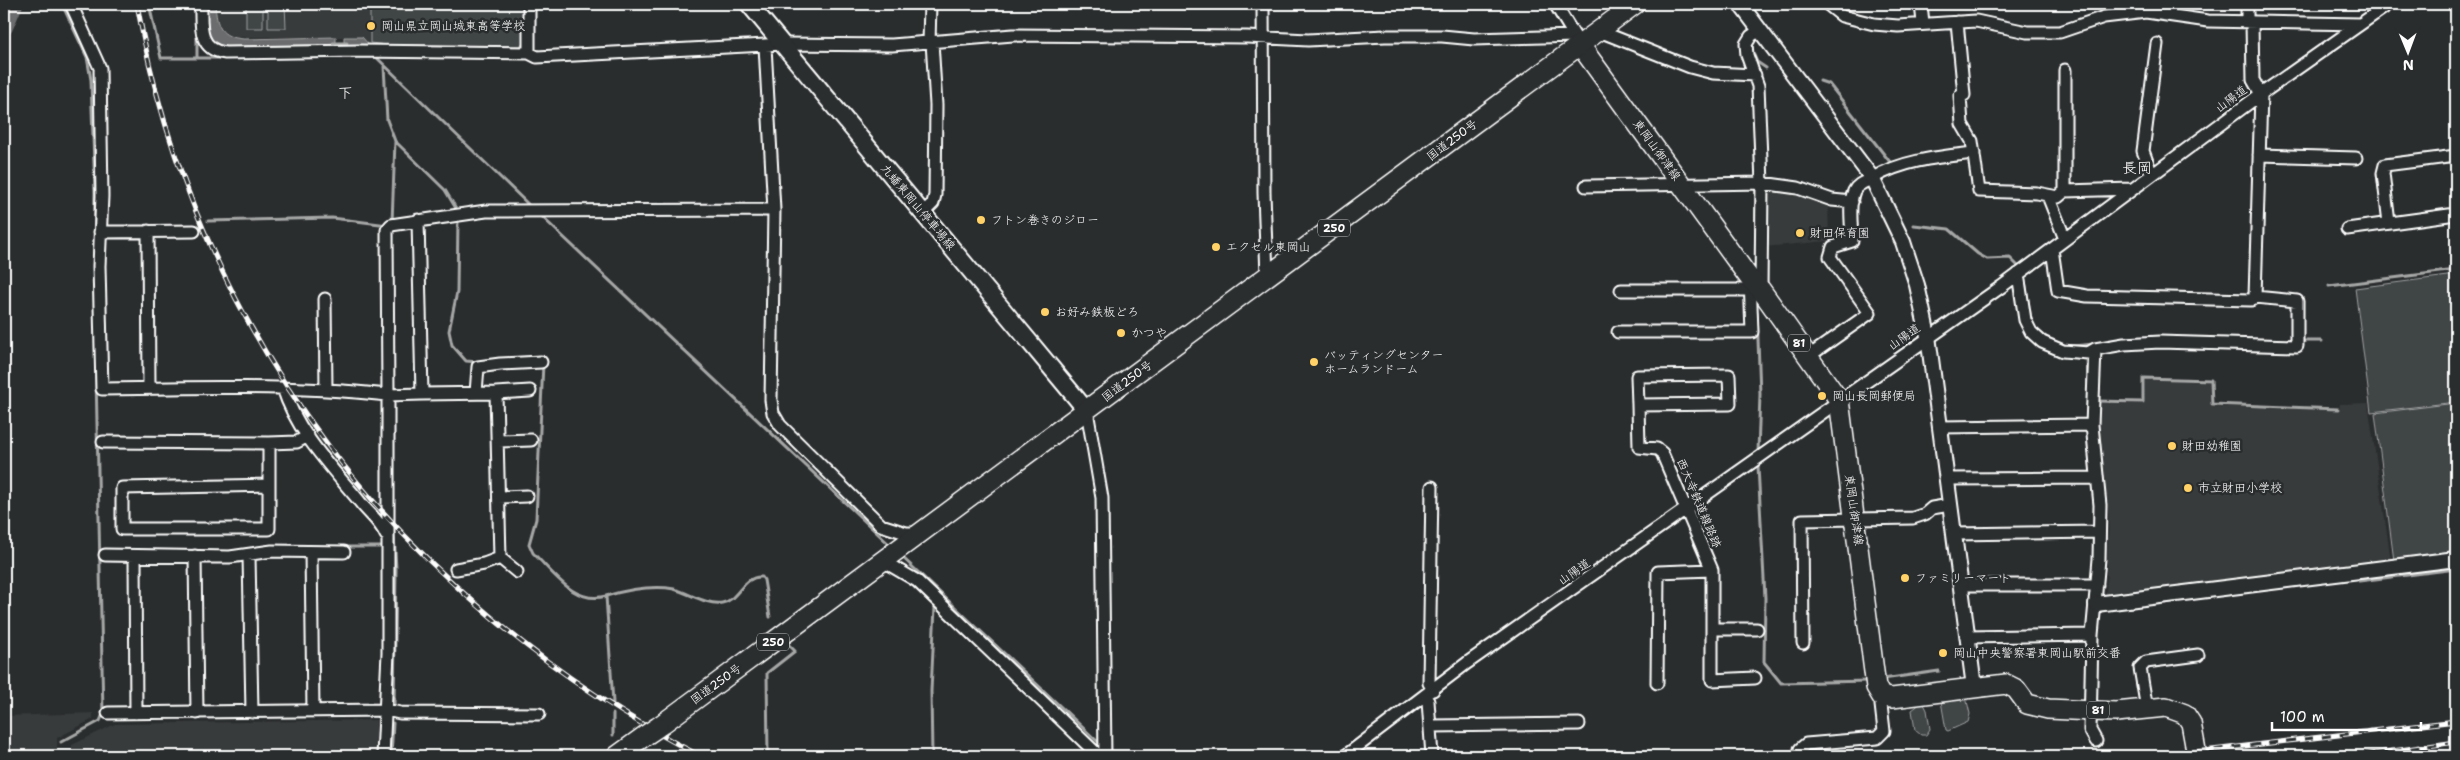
<svg xmlns="http://www.w3.org/2000/svg" width="2460" height="760" font-family="'Shantell Sans','Klee One',sans-serif">
	<rect width="100%" height="100%" fill="#2a2d2e"/>
	<filter id="ink" filterUnits="userSpaceOnUse"><feTurbulence type="fractalNoise" baseFrequency=".02" numOctaves="2"/><feDisplacementMap in="SourceGraphic" scale="10" xChannelSelector="R" yChannelSelector="G"/><feConvolveMatrix kernelMatrix="1 2 1 2 8 2 1 2 1" color-interpolation-filters="sRGB"/></filter>
	<g filter="url(#ink)">
		<path fill="#373a3b" d="M215 4H523L524 42 520 46 402 45H369L362 37H234L224 33 218 24Z
			M1767 188 1793 189 1828 200 1829 241 1763 247Z
			M2145 379 2210 382 2211 406 2339 410 2340 404 2368 403 2391 561 2106 594 2109 515 2098 428V402L2144 403Z
			M93 713V719L57 738V756H4V716Z
			M377 720 376 756H72V745L115 724Z"/>
		<path fill="#414445" stroke="#a0a2a2" d="M246 4H263V28H246Z
			M268 4H285L286 28H268Z
			M370 4H523V42L520 46 388 45 370 43Z
			M2456 275V402L2371 412 2355 288Z
			M2456 403V553L2394 561 2375 413Z
			M1966 697 1970 714 1968 722 1948 731 1946 730 1941 701Z
			M1920 704H1924L1927 710 1930 729 1926 735H1921L1915 730 1912 710Z"/>
		<path fill="#6a6c6d" stroke="#a6a7a7" d="M205 4H215C217 26 219 37 244 39L336 37V48L219 49 206 38Z
			M523 4H526V47L523 50 374 47 376 54 363 55 358 47 344 48V37H362L369 45 520 47 524 42Z"/>
		<g fill="none" stroke-linecap="round" stroke-linejoin="round">
			<path stroke="#a6a7a7" stroke-width="3" d="M62 4 87 57 91 80 95 193 94 256
				M149 4 161 58H225
				M197 31V58
				M333 43H347
				M1753 53 1757 62 1766 68
				M374 55 531 207
				M384 66 387 120 395 141 392 223
				M1820 81 1829 84 1890 162V166
				M396 142 445 190 457 210
				M539 214 891 546
				M458 218 457 292 449 331 452 345 466 361 478 362
				M208 221 332 218 388 225
				M1914 225 1949 229 1978 254 1987 259 2010 258 2019 267
				M1756 273V187
				M2024 274 2030 314
				M2329 286 2456 270
				M1757 312 1760 394 1758 452
				M2039 332 2050 340
				M2300 341H2322
				M2073 346 2094 344
				M2087 359 2088 383
				M543 363 536 519 529 544 533 553C554 573 574 605 606 596L613 703
				M2096 401 2143 402V378L2211 380 2212 404 2338 409
				M1758 466 1765 598 1764 662 1781 683 1868 681
				M343 547H383
				M126 550 195 551
				M901 556 1098 742
				M2359 581 2456 569
				M910 583 935 607 931 691 932 756
				M606 596C627 590 652 585 674 589 689 593 706 605 722 603 738 601 743 575 762 577L764 580 770 617
				M1883 679 1939 671
				M394 705 396 569 394 533
				M613 735V714
				M61 742 100 721 103 714 96 375
				M1113 755 1115 756
				M391 756 393 723
				M768 756 767 673 795 651 789 645"/>
			<path stroke="#6a6c6d" stroke-width="18" d="M4 27 14 4"/>
			<g stroke="#fff" stroke-width="15">
				<path id="minor" d="M71 4 100 68 102 196 99 266 102 389C197 387 293 385 388 395V653L383 756
					M201 4C201 25 198 50 225 53L359 51 529 53 537 57 783 44 892 45 1013 35 1247 37 1308 40 1385 36H1442L1474 39 1574 36
					M529 4V53
					M1263 4 1264 193 1267 277
					M1555 4 1577 40
					M1827 4 1842 16 1874 24 1898 26 1976 21 2027 32H2060L2104 17 2146 12 2208 21 2360 24
					M1921 4 1923 23
					M2247 4V22
					M1957 22 1964 95 1960 96 1962 124 1972 141 1979 191 2037 193 2058 197 2065 191 2132 189
					M1760 30 1751 36 1746 44 1747 55 1758 86 1762 183 1761 290
					M1599 31 1690 67 1713 73 1755 75
					M929 43 930 4
					M765 46 774 210 771 400 773 413 780 425 881 525 906 533H919
					M2259 155 2356 158
					M2152 175 2143 151 2157 44
					M1586 186 1762 183 1798 188 1832 200 1852 202
					M2065 191V70
					M2048 196 2065 239
					M923 213 933 203 935 195 936 105 932 42
					M418 220 422 394 496 393 500 558 517 572
					M2389 223 2383 173 2385 165 2456 156
					M2347 229 2456 214
					M148 231 149 388
					M100 232 194 231
					M2052 249 2058 291 2087 296 2251 300 2255 297
					M2018 274 2025 320 2031 332 2042 342 2063 351 2088 353 2095 349 2124 344 2160 342 2297 346V301L2255 297 2261 94 2253 80 2252 22
					M1621 290H1751
					M325 299 326 389
					M1618 332H1752L1750 279
					M2095 349 2092 425 2100 505 2099 559 2092 635 2090 730 2096 741
					M1809 356 1870 313 1830 257 1833 247 1852 241C1852 226 1848 204 1854 191 1858 183 1866 182 1873 178 1903 160 1939 157 1974 153
					M1729 375 1730 404 1638 405 1637 376Z
					M283 388C296 431 332 468 360 502 369 514 380 521 386 535
					M476 393 478 367 500 364 541 362
					M496 393 530 391
					M422 394 388 395 387 230 391 225 486 211 774 210
					M1638 405 1639 447 1657 449 1662 453 1712 570V680L1755 678
					M1087 411 1102 498 1105 756
					M1940 427 2092 425
					M498 441 531 440
					M103 442 269 443
					M1947 479 2096 478
					M269 485 122 488V529H269V443L297 442 308 436
					M1432 487 1429 683 1433 690
					M499 497 527 496
					M1953 534 2099 532
					M311 552 313 711
					M105 555 230 557 272 551 344 552
					M135 556 136 713
					M195 556 197 713
					M249 556 252 712
					M883 561 917 581 1099 756
					M456 569 484 564 500 558
					M1960 585H2097
					M1713 629H1757
					M1967 637 2092 635
					M1803 643 1802 520 1913 518 1925 514 1932 508 1950 505
					M1657 683 1658 572 1712 570
					M1424 697 1428 701 1432 756
					M2147 709 2140 668 2146 662 2198 655
					M108 713 386 710 400 713 539 714
					M1431 726 1579 724
					M1345 756 1467 663 2001 287 2261 94 2389 4
					M1800 756V749L1806 744 1877 738 1884 731 1881 705 1882 697"/>
			</g>
			<g stroke="#fff" stroke-width="18">
				<path id="tertiary" d="M1740 4 1872 178 1903 242 1917 285 1928 336 1974 687
					M2096 604 2456 559"/>
			</g>
			<g stroke="#fff" stroke-width="20">
				<path id="secondary" d="M749 4 1087 411"/>
			</g>
			<g stroke="#fff" stroke-width="22">
				<path id="primary" d="M1580 45 1750 279 1761 290 1839 400 1876 687 1882 697 1892 698 2006 684 2016 689 2027 704 2048 709 2116 712 2166 707 2185 714 2191 723 2197 756"/>
			</g>
			<g stroke="#fff" stroke-width="22">
				<path id="trunk" d="M658 727 1635 4
					M617 756 646 735"/>
			</g>
			<use href="#minor" stroke="#2a2d2e" stroke-width="11"/>
			<use href="#tertiary" stroke="#2a2d2e" stroke-width="14"/>
			<use href="#secondary" stroke="#2a2d2e" stroke-width="16"/>
			<use href="#primary" stroke="#2a2d2e" stroke-width="19"/>
			<use href="#trunk" stroke="#2a2d2e" stroke-width="19"/>
			<g stroke="#fff" stroke-width="5">
				<path id="rail" d="M137 4C195 335 404 603 700 756
					M2161 756 2456 721
					M2357 756 2456 742"/>
			</g>
			<use href="#rail" stroke="#2a2d2e" stroke-width="3" stroke-dasharray="9" stroke-linecap="butt"/>
			<g stroke="#fff" stroke-width="22" stroke-linecap="butt">
				<path id="trunk-bridge" d="M646 735 658 727"/>
			</g>
			<use href="#trunk-bridge" stroke="#2a2d2e" stroke-width="19"/>
		</g>
	</g>
	<g fill="#ffd166" stroke="#2a2d2e" stroke-width="2">
		<circle cx="371" cy="26" r="5"/>
		<circle cx="981" cy="220" r="5"/>
		<circle cx="1800" cy="233" r="5"/>
		<circle cx="1216" cy="247" r="5"/>
		<circle cx="1045" cy="312" r="5"/>
		<circle cx="1121" cy="333" r="5"/>
		<circle cx="1314" cy="362" r="5"/>
		<circle cx="1822" cy="396" r="5"/>
		<circle cx="2172" cy="446" r="5"/>
		<circle cx="2188" cy="488" r="5"/>
		<circle cx="1905" cy="578" r="5"/>
		<circle cx="1943" cy="653" r="5"/>
	</g>
	<g text-anchor="middle" stroke-width="5" stroke-linejoin="round" paint-order="stroke">
		<g fill="#2a2d2e" stroke="#bfc0c0" stroke-width="1">
			<rect x="1318" y="219.5" width="32" height="17" rx="4"/>
			<rect x="1788" y="334.5" width="22" height="17" rx="4"/>
			<rect x="757" y="633.5" width="32" height="17" rx="4"/>
			<rect x="2087" y="701.5" width="22" height="17" rx="4"/>
		</g>
		<g font-size="11" font-weight="bold" fill="#fff">
			<text x="1334" y="232">250</text>
			<text x="1799" y="347">81</text>
			<text x="773" y="646">250</text>
			<text x="2098" y="714">81</text>
		</g>
		<g font-size="12" fill="#fff" stroke="#2a2d2e" text-anchor="start">
			<text x="381" y="30">岡山県立岡山城東高等学校</text>
			<text x="991" y="224">フトン巻きのジロー</text>
			<text x="1810" y="237">財田保育園</text>
			<text x="1226" y="251">エクセル東岡山</text>
			<text x="1055" y="316">お好み鉄板どろ</text>
			<text x="1131" y="337">かつや</text>
			<text x="1324" y="359">バッティングセンター<tspan x="1324" dy="14">ホームランドーム</tspan></text>
			<text x="1832" y="400">岡山長岡郵便局</text>
			<text x="2182" y="450">財田幼稚園</text>
			<text x="2198" y="492">市立財田小学校</text>
			<text x="1915" y="582">ファミリーマート</text>
			<text x="1953" y="657">岡山中央警察署東岡山駅前交番</text>
		</g>
		<g font-size="12" fill="#fff" stroke="#2a2d2e">
			<text transform="translate(2231 99) rotate(-37)" y="4">山陽道</text>
			<text transform="translate(1452 140) rotate(-37)" y="4">国道250号</text>
			<text transform="translate(1657 150) rotate(54)" y="4">東岡山御津線</text>
			<text transform="translate(918 207) rotate(50)" y="4">九蟠東岡山停車場線</text>
			<text transform="translate(1904 337) rotate(-36)" y="4">山陽道</text>
			<text transform="translate(1127 381) rotate(-37)" y="4">国道250号</text>
			<text transform="translate(1699 503) rotate(67)" y="4">西大寺鉄道線路跡</text>
			<text transform="translate(1854 510) rotate(82)" y="4">東岡山御津線</text>
			<text transform="translate(1574 572) rotate(-35)" y="4">山陽道</text>
			<text transform="translate(716 684) rotate(-36)" y="4">国道250号</text>
		</g>
		<g font-size="15" fill="#fff" stroke="#2a2d2e">
			<text x="345" y="98">下</text>
			<text x="2137" y="173">長岡</text>
		</g>
	</g>
	<rect width="2460" height="760" fill="none" stroke="#2a2d2e" stroke-width="20"/>
	<rect x="10" y="10" width="2440" height="740" fill="none" stroke="#fff" stroke-width="2" filter="url(#ink)"/>
	<g transform="translate(2408 52) rotate(179)" stroke="#2a2d2e" stroke-width="4" paint-order="stroke">
	<path d="M0-4L9 19L0 12L-9 19Z" fill="#ffffff"/>
	<text y="-8" font-size="14" font-weight="bold" text-anchor="middle" fill="#ffffff">N</text>
	</g>
	<path d="M2272 722v8h149v-8" fill="none" stroke="#ffffff" stroke-width="2.5"/>
	<text x="2280" y="722" font-size="15" fill="#ffffff" stroke="#2a2d2e" stroke-width="4" paint-order="stroke">100 m</text>
</svg>
